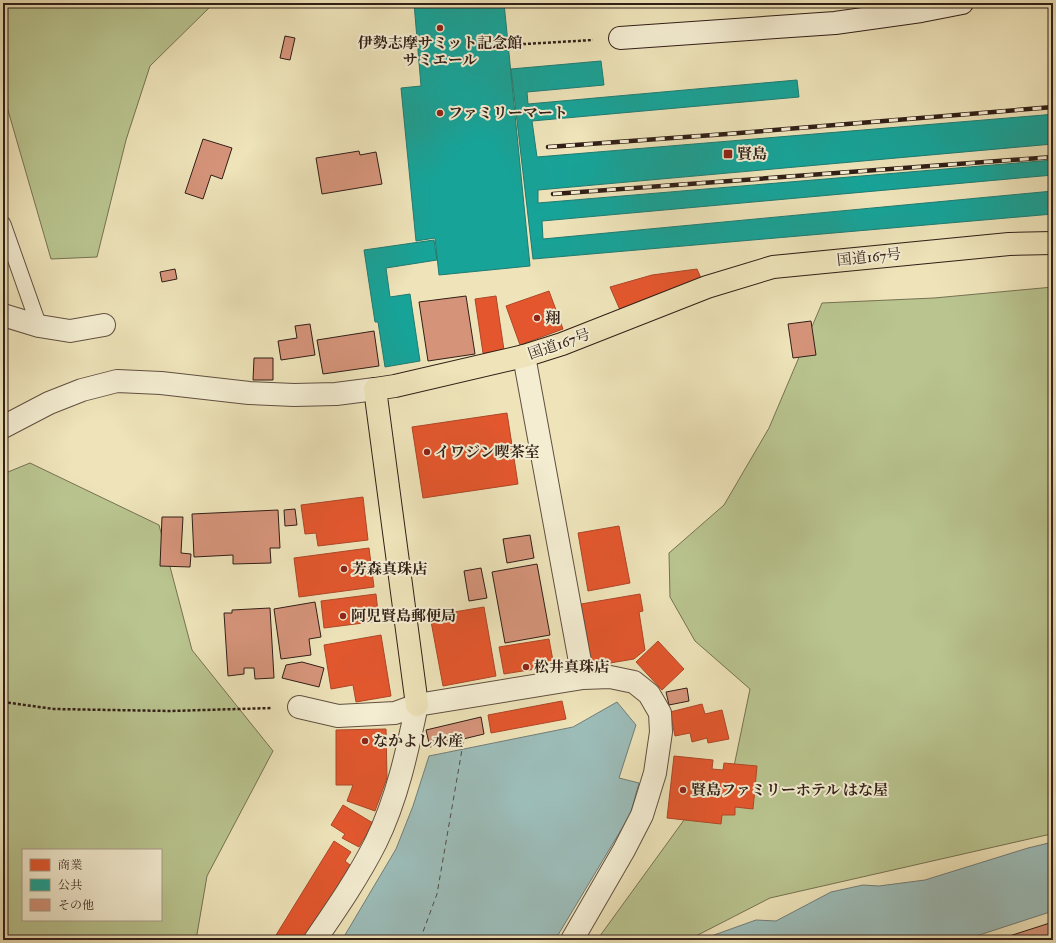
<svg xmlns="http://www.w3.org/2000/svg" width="1056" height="943" font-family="'IM FELL Double Pica','Noto Serif JP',serif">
	<rect width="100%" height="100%" fill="#eee3b9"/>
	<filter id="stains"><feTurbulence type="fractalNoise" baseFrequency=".005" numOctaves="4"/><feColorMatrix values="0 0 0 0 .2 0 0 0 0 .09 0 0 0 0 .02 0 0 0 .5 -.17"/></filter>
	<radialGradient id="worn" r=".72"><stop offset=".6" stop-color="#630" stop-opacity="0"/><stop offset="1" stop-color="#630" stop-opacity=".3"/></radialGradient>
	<path fill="#b9c48f" stroke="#757253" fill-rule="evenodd" d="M3 3H214L150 66 126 140 97 257 51 259 3 93Z
		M1053 287V829L1051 834 770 898 692 938 691 940H597L692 809 732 776 750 689 695 641 670 597 669 553 724 505 769 428 822 303 934 298Z
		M30 463 159 525 192 650 273 751 207 876 196 940H3V474ZM23 850H161V920H23Z"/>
	<path fill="#9cbcb8" stroke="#717d78" d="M617 702 636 725 619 778 639 783 630 815 555 940H342L396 849 413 806 429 756 573 727Z
		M1053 842V911L964 940H700L756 920 776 921 831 892 863 885 879 886 925 880 1028 848Z"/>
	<path fill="#e4572e" stroke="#ae4627" d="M697 269 701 278 620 310 610 287 652 275Z
		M549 291 563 329 520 345 506 306Z
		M496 296 504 350 483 353 475 299Z
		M507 413 518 484 423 498 412 427Z
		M363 497 368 540 318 546 316 533 305 534 301 505Z
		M619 526 630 583 588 591 578 533Z
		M369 548 374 587 299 597 294 558Z
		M376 594 379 621 324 628 321 601Z
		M640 594 643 611 639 612 645 650 634 659 592 666 581 604Z
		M484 607 496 676 443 686 430 616Z
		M381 635 391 696 356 702 353 685 331 689 324 645Z
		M549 639 554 666 504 674 499 647Z
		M658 641 684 669 662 690 636 662Z
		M562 701 566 719 491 733 488 715Z
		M702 704 705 714 722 710 729 739 708 743 707 738 692 742 690 733 675 736 670 712Z
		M386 729 387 778 375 811 347 801 353 785H336V730Z
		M674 756 713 760 712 769 723 770 724 763 757 766 753 809 735 807V815H722L721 824 667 818Z
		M343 805 373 823 359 847 342 838 345 834 331 825Z
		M334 841 351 852 345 861 350 865 306 940H273Z"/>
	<path fill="#17a398" stroke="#1f7b71" d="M414 3H504L530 266 439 275 435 238 416 241 401 88 421 86Z
		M601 61 604 85 527 92 528 104 797 80 799 97 532 121 537 157 1044 115 1053 114V144L538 190V203L1053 160V175L542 221 543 239 1053 191V214L533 259 511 69Z
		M434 240 437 260 386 268 390 297 410 294 420 361 385 367 378 322H375L364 250Z"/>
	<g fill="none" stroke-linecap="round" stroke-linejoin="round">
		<path stroke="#514e47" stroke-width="1" stroke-dasharray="5 4" stroke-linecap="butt" d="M420 940 437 894 464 738"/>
	</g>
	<path fill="#d5947a" stroke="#311f17" d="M285 36 295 38 290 60 280 58Z
		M203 139 232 148 222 179 211 175 203 199 185 193Z
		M359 151 360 155 376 152 382 184 322 194 316 158Z
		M175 269 177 279 162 282 160 272Z
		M466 296 475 354 428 361 419 302Z
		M811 321 816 355 793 358 788 324Z
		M310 324 315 355 281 360 278 341 297 338 295 326Z
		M374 331 379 366 323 374 317 340Z
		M254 358H273V380H253Z
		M295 509 297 525 285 526 284 510Z
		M278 510 280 548H270L271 563 233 564V555L194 557 192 514Z
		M162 517H183L181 553 191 554 190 567 160 566Z
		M530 535 534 558 507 563 503 539Z
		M537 564 550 635 505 643 492 572Z
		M481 568 487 598 469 601 464 571Z
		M315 602 321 637 309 639 311 655 281 659 274 609Z
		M270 608 274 678 255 679 254 668H244V674L228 676 224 613H232V610Z
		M302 662 324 668 319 687 282 678 286 665Z
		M687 688 689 701 669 705 666 692Z
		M481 717 484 734 430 747 426 730Z
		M1053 922V940H997Z"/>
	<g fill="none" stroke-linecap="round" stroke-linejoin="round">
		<g stroke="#605040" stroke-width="17">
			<path id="lane" d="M3 224 39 326"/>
		</g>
		<g stroke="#605040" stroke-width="24">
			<path id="street" d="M3 315 39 326 70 331 104 325
				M3 427 49 403 82 390 117 381 161 383 249 393 294 395 336 394 375 389
				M299 707 338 716 395 713 417 705
				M315 940C337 908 359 876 376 842 397 799 407 752 417 705L583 678 524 356
				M572 940 624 850 642 815 655 773 661 732 660 713 649 694 634 682 610 677 583 678"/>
		</g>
		<g stroke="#311f17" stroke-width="24">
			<path id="secondary" d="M620 38 835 23 921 11 962 3"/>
		</g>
		<g stroke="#311f17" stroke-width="24">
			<path id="highway" d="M417 705 375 389 395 386 524 356 562 344 707 287 773 267 1009 244 1053 243"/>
		</g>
		<path stroke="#311f17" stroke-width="2.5" stroke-dasharray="3 2" stroke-linecap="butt" d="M508 45 593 40
			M3 702 54 709 170 711 272 708"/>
		<use href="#lane" stroke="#f4edd2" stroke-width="15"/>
		<use href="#street" stroke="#f4edd2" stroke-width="22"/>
		<use href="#secondary" stroke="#f4edd2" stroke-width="22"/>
		<use href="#highway" stroke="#eee3b9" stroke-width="22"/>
		<g stroke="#311f17" stroke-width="4.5">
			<path id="rail" d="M548 147 727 134 1053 107
				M553 194 1053 157"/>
		</g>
		<use href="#rail" stroke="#f4edd2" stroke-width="3" stroke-dasharray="9" stroke-linecap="butt"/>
	</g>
	<g fill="#8f2418" stroke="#f4edd2" stroke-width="1.5">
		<circle cx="440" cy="28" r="4"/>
		<circle cx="440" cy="113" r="4"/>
		<rect x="723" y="149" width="10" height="10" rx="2"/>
		<circle cx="537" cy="318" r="4"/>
		<circle cx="427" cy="452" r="4"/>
		<circle cx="344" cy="569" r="4"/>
		<circle cx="343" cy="616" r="4"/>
		<circle cx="526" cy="667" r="4"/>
		<circle cx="365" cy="741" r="4"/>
		<circle cx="683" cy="790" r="4"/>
	</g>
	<g text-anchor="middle" stroke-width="4" stroke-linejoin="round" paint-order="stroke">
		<g font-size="15" font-weight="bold" fill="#311f17" stroke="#f4edd2" text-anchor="start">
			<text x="440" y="48" text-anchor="middle">伊勢志摩サミット記念館<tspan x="440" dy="17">サミエール</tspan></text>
			<text x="448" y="118">ファミリーマート</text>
			<text x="737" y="159">賢島</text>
			<text x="545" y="323">翔</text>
			<text x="435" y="457">イワジン喫茶室</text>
			<text x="352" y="574">芳森真珠店</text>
			<text x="351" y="621">阿児賢島郵便局</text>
			<text x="534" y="672">松井真珠店</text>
			<text x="373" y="746">なかよし水産</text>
			<text x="691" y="795">賢島ファミリーホテル はな屋</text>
		</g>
		<g font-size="15" fill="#311f17" stroke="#f4edd2">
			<text transform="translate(869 257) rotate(-6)" y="5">国道167号</text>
			<text transform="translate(559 344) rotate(-19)" y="5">国道167号</text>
		</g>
	</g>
	<rect width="1056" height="943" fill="none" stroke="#eee3b9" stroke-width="16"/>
	<rect x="4" y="4" width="1048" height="935" fill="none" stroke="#311f17" stroke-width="2"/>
	<rect x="8" y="8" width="1040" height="927" fill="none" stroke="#311f17"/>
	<rect x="22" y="849" width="140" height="72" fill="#f4edd2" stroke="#a69b87"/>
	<rect x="30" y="859" width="20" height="12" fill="#e4572e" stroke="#a69b87"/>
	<text x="58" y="869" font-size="12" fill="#311f17">商業</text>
	<rect x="30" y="879" width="20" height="12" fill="#17a398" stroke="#a69b87"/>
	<text x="58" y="889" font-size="12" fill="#311f17">公共</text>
	<rect x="30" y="899" width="20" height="12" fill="#d5947a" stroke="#a69b87"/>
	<text x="58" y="909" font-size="12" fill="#311f17">その他</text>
	<rect width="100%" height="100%" filter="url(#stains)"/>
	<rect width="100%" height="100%" fill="url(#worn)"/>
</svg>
